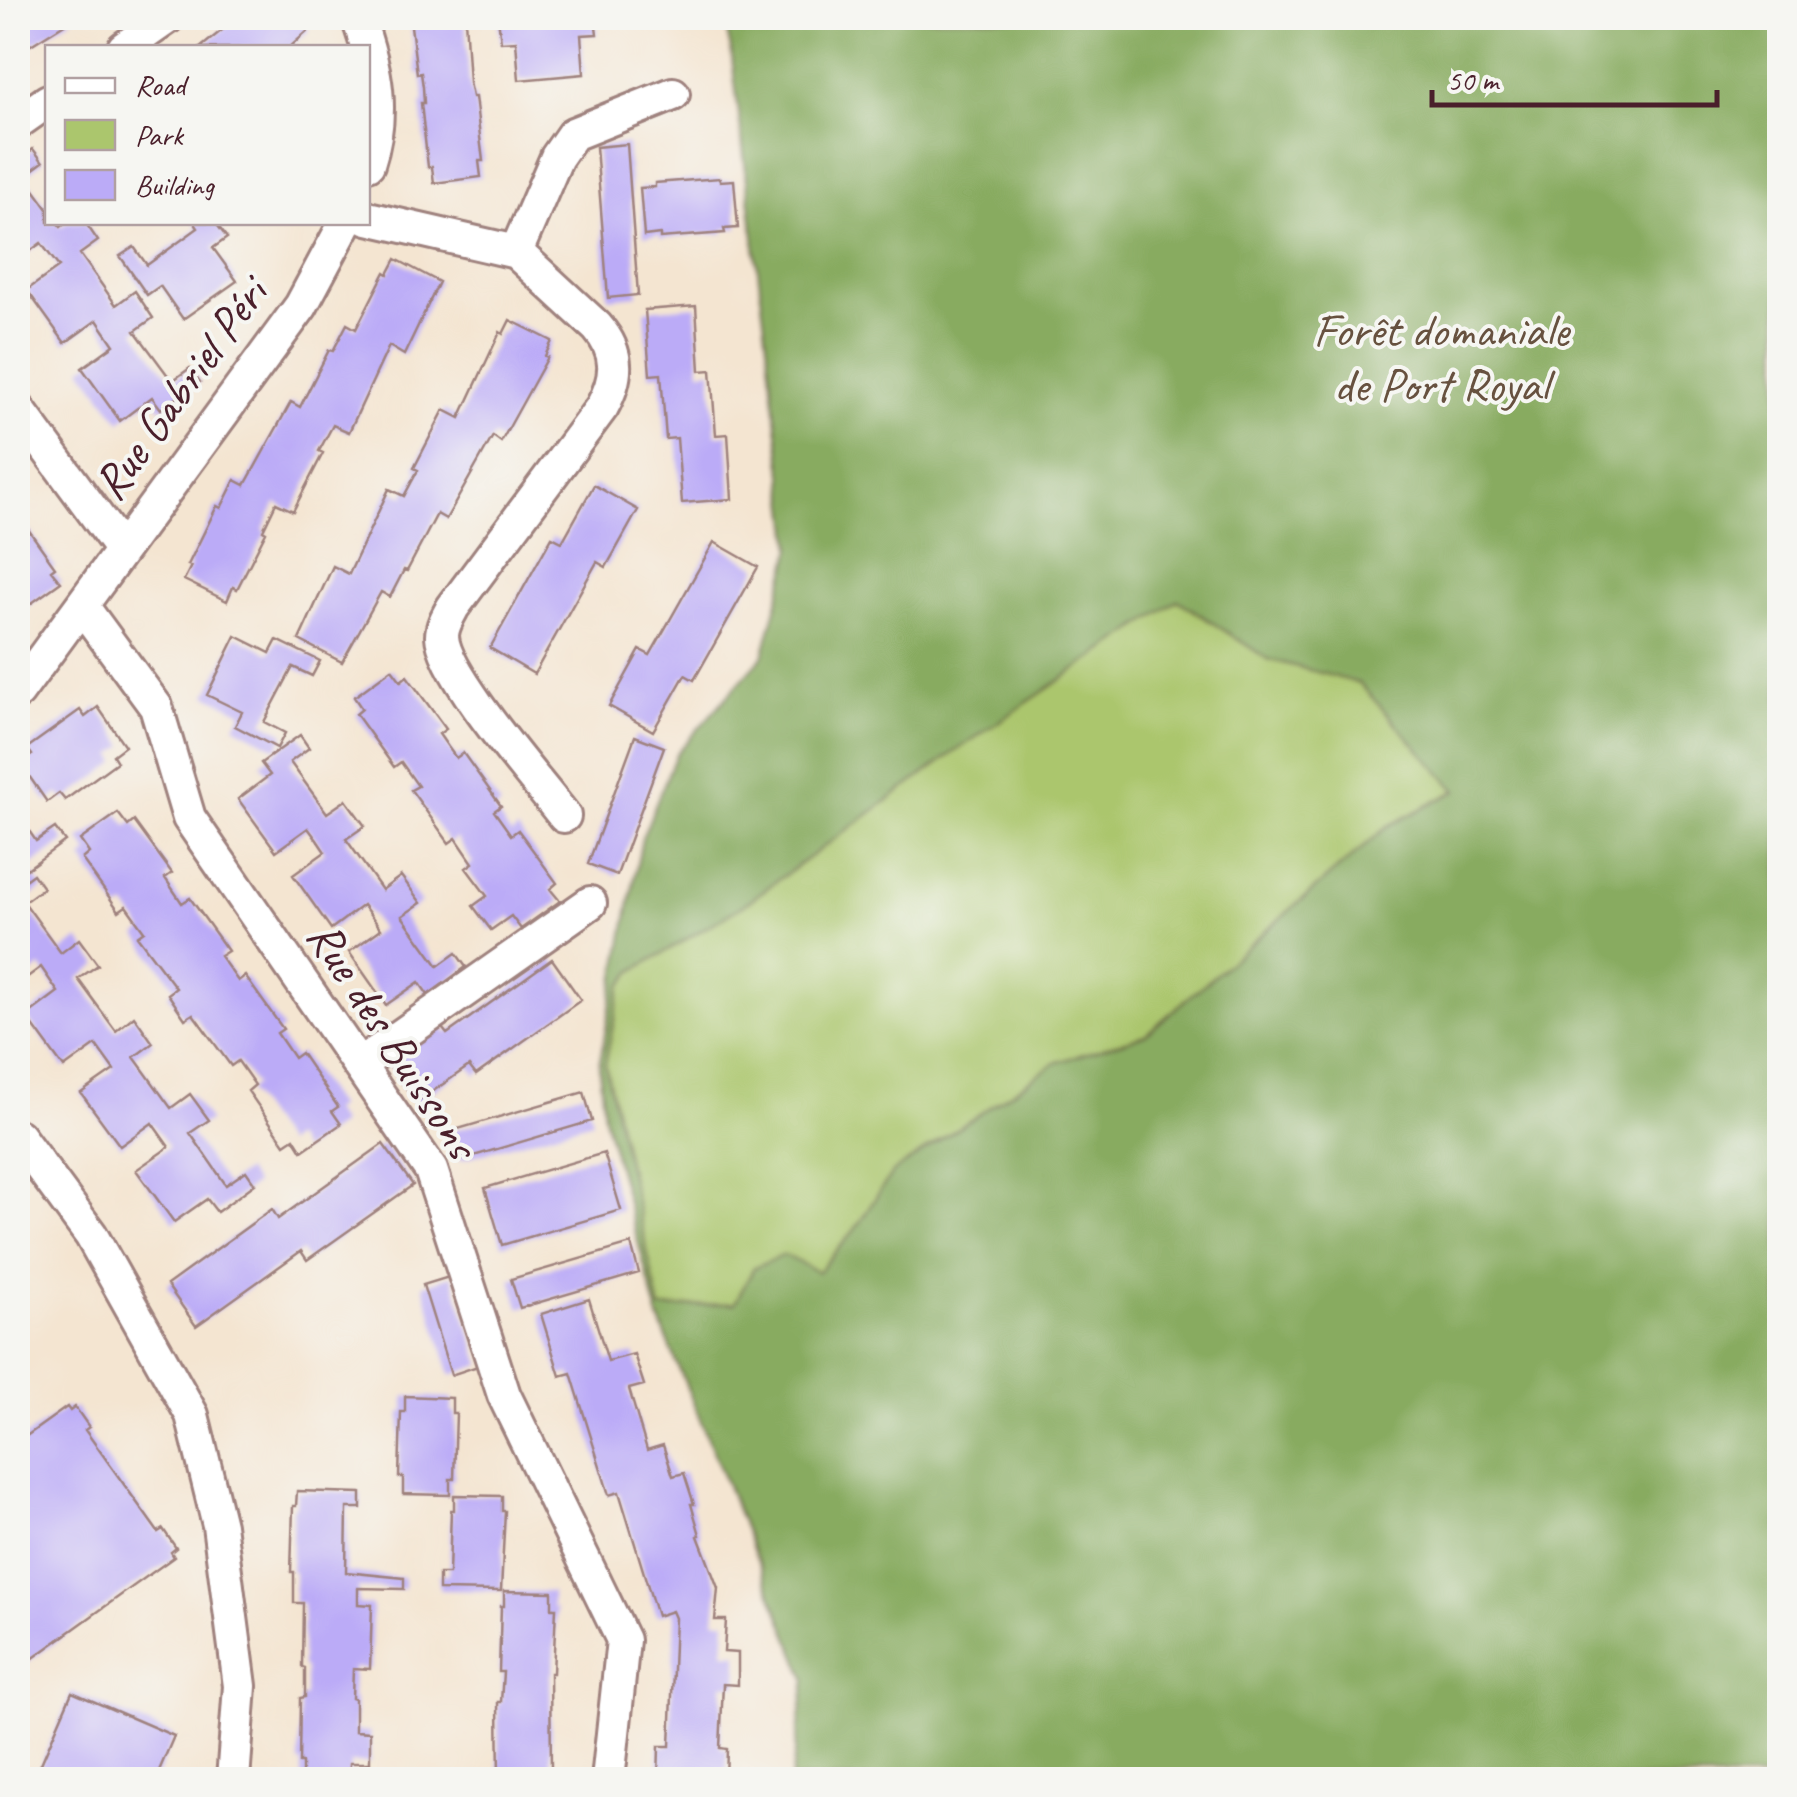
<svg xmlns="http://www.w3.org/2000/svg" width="1797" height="1797" font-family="Caveat,sans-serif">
	<rect width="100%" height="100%" fill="#f6f6f2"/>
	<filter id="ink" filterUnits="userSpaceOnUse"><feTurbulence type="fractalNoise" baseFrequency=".01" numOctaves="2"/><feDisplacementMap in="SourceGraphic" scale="20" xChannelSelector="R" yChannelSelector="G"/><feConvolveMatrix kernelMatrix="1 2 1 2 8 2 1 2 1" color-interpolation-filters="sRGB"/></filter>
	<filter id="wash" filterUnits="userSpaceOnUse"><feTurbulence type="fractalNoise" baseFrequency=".0048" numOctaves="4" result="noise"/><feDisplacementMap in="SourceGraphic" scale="40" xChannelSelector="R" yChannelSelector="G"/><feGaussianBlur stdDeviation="2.25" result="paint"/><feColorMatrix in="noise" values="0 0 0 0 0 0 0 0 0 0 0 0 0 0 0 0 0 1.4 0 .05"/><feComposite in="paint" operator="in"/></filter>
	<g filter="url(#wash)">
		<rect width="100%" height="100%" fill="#f4e5d1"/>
		<path fill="#abc66d" stroke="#7a724c" stroke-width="2.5" d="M1178 600 1268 659 1359 683 1457 790 1388 826 1145 1035 1055 1063 854 1231 818 1272 754 1268 735 1303 660 1309 605 1064 621 986 633 971 742 906 960 748Z"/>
		<path fill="#88ab60" stroke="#696546" stroke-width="2.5" fill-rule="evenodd" d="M724 18H1779V1779H791L806 1679 659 1319 604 1117 599 1066 642 838 676 754 763 656 792 548 731 50ZM1178 600 1268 659 1359 683 1457 791 1388 826 1145 1035 1055 1063 892 1173 854 1231 818 1272 784 1255 754 1268 735 1303 660 1309 605 1064 621 986 633 971 742 906 960 748Z"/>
		<g id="blocks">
			<path fill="#bbabf7" d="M18 18H74L18 53Z
				M237 18H300L309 30 289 48H200Z
				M410 18H465L469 82 472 97H475L483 161H479L481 177 434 183 432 167H428L421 103H424L423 87 421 73 417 74Z
				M498 18H595L597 34 581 35 584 74 519 80 516 41 501 42Z
				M627 144 638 295 608 298 596 147Z
				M33 149 43 162 24 176 48 209V222H57L61 227 67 222H85L98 241 80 254 116 305 135 291 153 318 135 331 172 381 190 368 200 382 161 409 152 397 120 421 82 368 114 345 97 320 65 343 27 290 59 267 41 243 18 260V161Z
				M720 178V181L734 180 738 228 724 229 725 233 660 238V234L644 236 640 188 655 187V183Z
				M194 222H215L227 238 213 248 237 281 183 319 160 286 147 295 120 256 134 247 147 265 198 228Z
				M396 259 439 282 404 355 389 346 349 432 333 425 319 451 323 453 293 511 276 503 263 530 266 532 237 589 233 587 227 601 184 580 191 566 188 565 217 506 221 508 235 480 245 485 291 402 300 407 329 350 333 351 347 324 356 329 385 272 388 274Z
				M696 306 700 371 711 370 716 435 728 434 732 499 682 503 677 438 666 439 661 374 650 375 645 310Z
				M510 320 552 341 545 356 548 357 501 442 493 436 446 519 437 514 407 571 404 570 390 597 381 592 342 662 299 640 333 566 349 574 389 489 404 496 418 470 414 468 444 410 460 418 500 332 503 334Z
				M594 485 638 510 606 567 597 562 534 674 490 648 552 537 562 542Z
				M18 498 26 509 18 515 55 567 51 570 61 582 22 610 18 604Z
				M714 542 758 567 694 680 685 675 653 731 609 706 640 650 650 655Z
				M236 636 270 653 277 640 320 661 312 676 293 667 264 722 285 733 277 748 235 726 242 712 207 695Z
				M392 669 401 681 407 676 446 729 439 734 448 747 456 758 463 753 501 806 494 811 511 835 518 830 557 883 550 889 560 901 521 929 511 916 491 930 473 906 487 896 466 868 473 863 456 838 449 843 411 790 418 786 401 762 394 767 356 714 362 709 354 697Z
				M98 707 125 746 113 755 117 762 65 800 59 793 47 802 20 763 32 755 27 748 80 710 85 717Z
				M300 735 309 748 290 762 327 813 346 800 365 826 346 839 382 890 401 876 421 903 402 916 438 966 456 953 466 967 428 995 419 982 386 1005 349 952 381 929 363 905 331 929 293 875 325 852 317 840 308 828 276 851 238 799 270 775 261 763Z
				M635 736 664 747 617 875 588 864Z
				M118 813 128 826 134 821 172 873 165 878 182 903 190 898 228 951 220 956 238 981 245 976 283 1029 277 1033 294 1058 301 1053 338 1107 332 1111 341 1124 302 1151 294 1138 285 1144 248 1091 255 1085 238 1061 231 1066 193 1014 185 1019 168 994 176 988 137 936 144 931 126 906 119 911 82 859 89 853 80 840Z
				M18 815 36 841 55 828 65 841 27 869 18 856Z
				M33 874 43 888 24 902 61 953 79 939 98 965 78 979 116 1031 134 1016 153 1043 134 1057 171 1108 190 1094 209 1120 190 1133 226 1185 246 1171 255 1184 217 1212 207 1199 174 1222 136 1170 169 1147 152 1123 120 1146 81 1093 114 1070 96 1045 64 1068 26 1016 58 992 41 967 18 984V885Z
				M552 959 581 1000 476 1075 469 1066 416 1103 387 1062 439 1024 447 1034Z
				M584 1092 592 1121 460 1160 451 1131Z
				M383 1144 413 1185 307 1260 301 1251 196 1326 167 1285 272 1209 278 1219Z
				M604 1153 621 1210 502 1245 485 1188Z
				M631 1244 639 1273 520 1308 511 1279Z
				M452 1276 481 1365 451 1375 423 1285Z
				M589 1299 608 1361 634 1354 644 1385 629 1389 647 1450 663 1445 673 1476 684 1473 694 1504H691L700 1535 698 1536 718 1588 715 1620H726L724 1652 738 1653V1685L723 1684 720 1748 727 1749 726 1780H658L659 1746H670L675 1618 672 1611 657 1616 619 1492 609 1495 571 1373 560 1376 541 1314Z
				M405 1396 452 1398V1413H456L454 1479H450V1495L403 1494V1477H399L401 1412H405Z
				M67 1407 70 1411 75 1407 89 1427 85 1430 158 1532 163 1529 176 1548 171 1552 174 1557 18 1669V1442Z
				M297 1491 361 1493V1508H347L346 1572 404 1578V1589L358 1588V1604L372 1605 370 1669 353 1668 352 1698 355 1699V1731L370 1732V1763H350L349 1780H302V1763H299L300 1698 305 1697V1668L302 1667 303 1603H294V1572H291L293 1506H296Z
				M454 1495 502 1496V1511H505L501 1591 439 1590V1574H449L451 1510H454Z
				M504 1591 552 1592V1608H556L553 1673H550L551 1769 547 1768 546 1780H499L498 1702H501L503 1672H499L501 1606H504Z
				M72 1692 174 1736 155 1780H34Z"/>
		</g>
	</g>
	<g filter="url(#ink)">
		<use href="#blocks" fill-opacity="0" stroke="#9f827e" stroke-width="2.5"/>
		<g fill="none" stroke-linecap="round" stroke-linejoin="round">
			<g stroke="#9f827e" stroke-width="38">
				<path id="street" d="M358 18C376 68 385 112 368 164
					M124 48 167 18
					M18 122 48 101
					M368 218 516 252 597 327C620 353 618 378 602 407L453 607C448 616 442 626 442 636 443 674 538 782 564 816
					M516 252 557 157 573 134 673 94
					M18 409 121 549
					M82 606 156 707 189 818 431 1170 504 1395 623 1640 608 1780
					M18 692 301 306 346 222
					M359 1065 590 903
					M18 1136 91 1235 192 1415 219 1525 240 1686 233 1780"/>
			</g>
			<use href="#street" stroke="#fff" stroke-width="32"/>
		</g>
	</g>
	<g text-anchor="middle" stroke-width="8" stroke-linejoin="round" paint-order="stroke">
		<g font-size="48" fill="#67513f" stroke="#f6f6f2">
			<text x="1441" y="346">Forêt domaniale<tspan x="1441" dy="55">de Port Royal</tspan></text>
		</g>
		<g font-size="48" fill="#4a1f2b" stroke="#f6f6f2">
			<text transform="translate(179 388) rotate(-54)" y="17">Rue Gabriel Péri</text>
			<text transform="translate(394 1039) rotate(57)" y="17">Rue des Buissons</text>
		</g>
	</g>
	<rect width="1797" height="1797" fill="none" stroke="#f6f6f2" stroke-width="60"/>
	<rect x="45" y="45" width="325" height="180" fill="#f6f6f2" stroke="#b1a0a2" stroke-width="2.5"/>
	<rect x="65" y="78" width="50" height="15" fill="#ffffff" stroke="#b1a0a2" stroke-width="2.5"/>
	<text x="135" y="95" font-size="30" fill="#4a1f2b">Road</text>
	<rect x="65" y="120" width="50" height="30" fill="#abc66d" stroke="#b1a0a2" stroke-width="2.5"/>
	<text x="135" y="145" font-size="30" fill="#4a1f2b">Park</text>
	<rect x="65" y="170" width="50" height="30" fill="#bbabf7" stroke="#b1a0a2" stroke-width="2.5"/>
	<text x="135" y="195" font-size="30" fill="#4a1f2b">Building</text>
	<path d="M1432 90v15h285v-15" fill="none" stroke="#4a1f2b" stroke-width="5"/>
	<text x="1447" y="90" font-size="30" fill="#4a1f2b" stroke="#f6f6f2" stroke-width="8" paint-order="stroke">50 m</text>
</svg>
